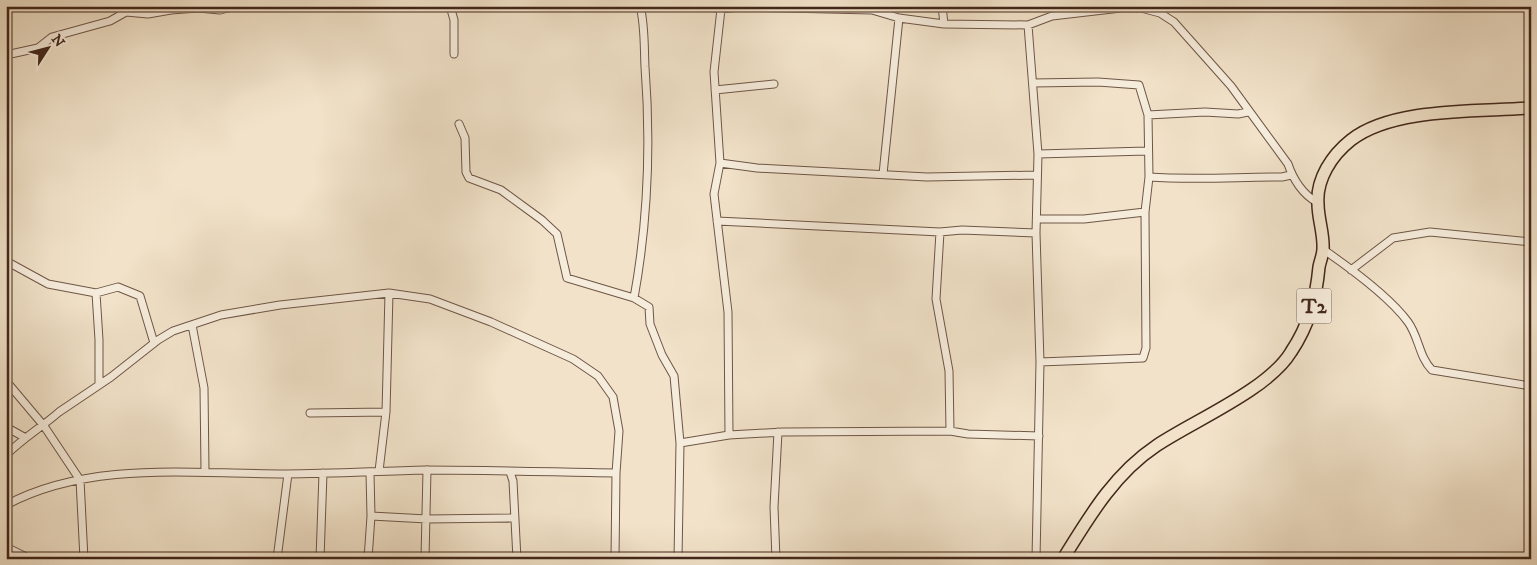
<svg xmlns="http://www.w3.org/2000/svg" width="1537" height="565" font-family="'IM FELL DW Pica',serif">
	<rect width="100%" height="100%" fill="#f1e2c9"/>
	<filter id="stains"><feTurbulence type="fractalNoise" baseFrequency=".004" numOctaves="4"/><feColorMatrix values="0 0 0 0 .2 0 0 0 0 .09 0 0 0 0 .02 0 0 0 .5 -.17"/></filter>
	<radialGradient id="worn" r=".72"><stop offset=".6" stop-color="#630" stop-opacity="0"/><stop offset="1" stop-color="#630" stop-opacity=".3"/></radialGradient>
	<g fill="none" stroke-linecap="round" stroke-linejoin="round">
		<g stroke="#6e5646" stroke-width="9">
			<path id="minor" d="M450 6 454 20V54
				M706 6 721 9 740 7 872 10 899 18 944 24 1028 25 1052 16 1121 8H1141L1160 13 1174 22 1231 86 1288 164C1293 179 1303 195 1317 202
				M942 6 944 24
				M6 8 7 6
				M721 9 714 72 720 163 714 194 728 312 729 435
				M1028 25 1038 154 1036 233 1040 362 1036 559
				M6 55 38 48 52 37 110 21 126 12 148 14 171 10 198 8 220 10 236 6
				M1033 83 1098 82 1139 85 1148 115 1149 177 1145 212 1146 348 1143 358 1040 362
				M715 90 774 84
				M1148 115 1205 112 1238 114 1248 112
				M459 124 465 138 466 172 469 178 501 190 542 220 557 234 567 278 634 298 649 307 650 324 662 355 674 376 680 443 678 559
				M1038 154 1147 151
				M720 163 757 168 927 177 1037 175
				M883 174 899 18
				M1149 177C1193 180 1237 177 1282 177L1291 175
				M1037 219H1084L1145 212
				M717 221 940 232 962 230 1036 233
				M940 232 936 299 949 371 950 431
				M1324 250C1350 268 1389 296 1408 322 1419 337 1419 357 1432 370L1531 386
				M6 261 48 284 96 293 118 287 140 296 154 343
				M1351 270 1393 238 1430 232 1531 242
				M96 293 99 340V384
				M634 298C648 221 651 145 645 67 644 47 645 25 640 6
				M192 325 204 388 205 471
				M6 381 44 426 80 480 84 559
				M310 413 386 412
				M6 427 24 437
				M680 443 729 435 783 432 950 431 968 434 1039 436
				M6 455C23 438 42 427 59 412L111 377 158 340 173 331 221 315 280 305 389 293 430 299 491 322 573 359 598 376 613 397 619 431 616 473 615 559
				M379 471 386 412 389 293
				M510 472 513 481 517 559
				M6 505C90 460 194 474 286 474 333 474 379 471 426 470 489 470 553 472 616 473
				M371 516 427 519 515 518
				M6 547 30 559
				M277 559 288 474
				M320 559 323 473
				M368 559 371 516 370 473
				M425 559 427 470
				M776 559 774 507 778 432"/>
		</g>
		<g stroke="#42271a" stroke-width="14">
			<path id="trunk" d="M1063 559C1089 517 1114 474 1156 446 1193 421 1268 390 1291 352 1309 325 1316 299 1319 267 1320 261 1323 255 1323 249 1324 234 1318 219 1318 204 1316 179 1332 155 1351 140 1393 107 1479 112 1531 108"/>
		</g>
		<use href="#minor" stroke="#f6ecdc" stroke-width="7"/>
		<use href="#trunk" stroke="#f1e2c9" stroke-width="11"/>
	</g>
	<g text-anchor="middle" stroke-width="4" stroke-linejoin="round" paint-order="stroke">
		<rect fill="#f6ecdc" stroke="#786254" stroke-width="1" x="1296.5" y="288.5" width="35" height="35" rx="4"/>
		<g font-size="20" font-weight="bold" fill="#42271a">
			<text x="1314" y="313">T2</text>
		</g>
	</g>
	<rect width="1537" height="565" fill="none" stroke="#f1e2c9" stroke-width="25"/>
	<rect x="8" y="8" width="1522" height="550" fill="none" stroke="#42271a" stroke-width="2.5"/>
	<rect x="12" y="12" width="1512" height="540" fill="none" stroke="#42271a"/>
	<g transform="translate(48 48) rotate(54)" stroke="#f6ecdc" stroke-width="4" paint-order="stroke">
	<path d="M0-4L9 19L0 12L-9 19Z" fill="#42271a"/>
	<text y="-8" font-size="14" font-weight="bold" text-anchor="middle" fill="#42271a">N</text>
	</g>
	<rect width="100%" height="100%" filter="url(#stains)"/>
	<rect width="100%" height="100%" fill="url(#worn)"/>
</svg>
